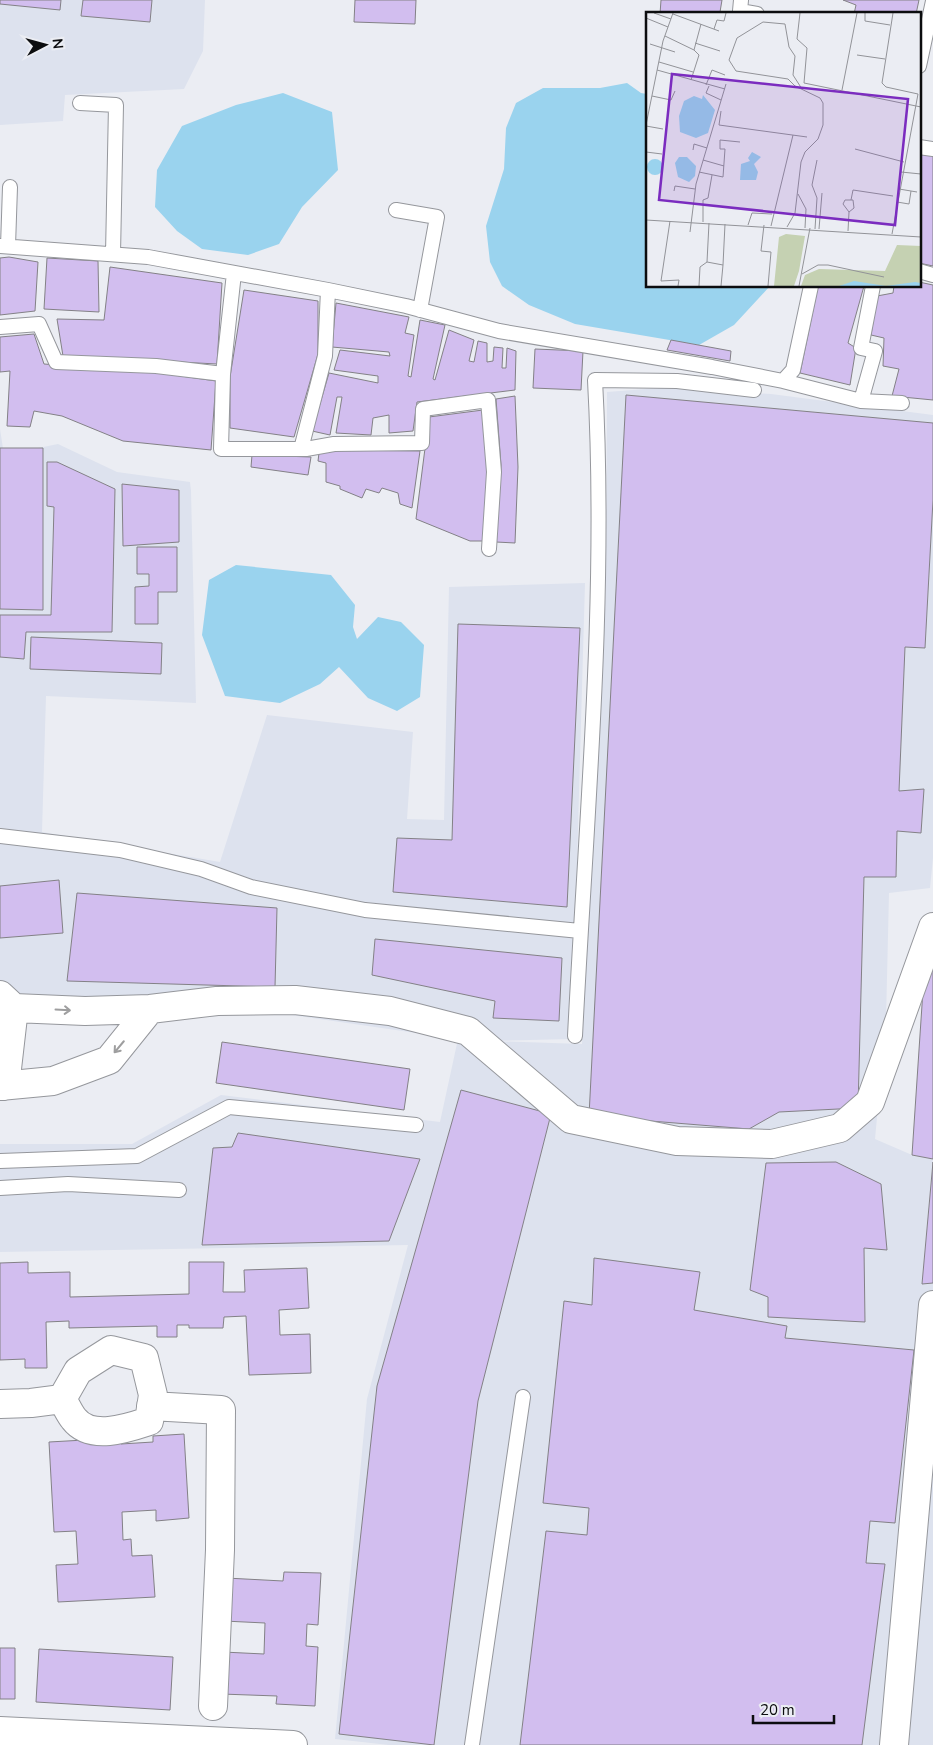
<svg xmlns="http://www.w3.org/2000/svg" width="933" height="1745" font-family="'Nunito Sans',sans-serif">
	<rect width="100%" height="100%" fill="#ebedf3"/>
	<path fill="#dde2ee" d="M0 0H205L203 51 184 89 65 95 63 121 0 125Z
		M659 388 771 394 933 415V858L930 888 889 893 886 1020 875 1139 912 1155 933 1159 922 1283H933V1745H389L335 1739 367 1399 408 1245 0 1252V1144H132L221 1095 440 1122 458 1039 271 1012 0 1018V429L4 455 58 444 117 472 190 482 191 491 196 703 46 696 42 832 220 862 267 715 413 732 407 819 444 820 449 587 585 583 572 1039 491 1041 582 1044 606 592 607 392Z"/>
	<path fill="#9ad3ee" d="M627 83 641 93 647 94V286H770L734 325 699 345 575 324 529 305 502 286 490 262 486 226 504 169 506 128 516 103 543 88H600Z
		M283 93 332 112 338 170 302 207 279 244 248 255 202 249 177 231 155 207 157 170 182 126 236 105Z
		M236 565 331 575 355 605 353 627 357 639 378 617 401 622 424 645 420 697 397 711 368 698 339 667 320 684 280 703 225 696 202 635 209 580Z"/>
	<path fill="#d2beef" stroke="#838186" d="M0 0H61L60 10 0 4Z
		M83 0H152L150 22 81 16Z
		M355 0H416L415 24 354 22Z
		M661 0H722L720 12 724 14H660Z
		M843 0H919L916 14H854L856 5Z
		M919 153 933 154V266L919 263Z
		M9 257 38 262 35 311 0 315V258Z
		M47 258 98 261 99 312 44 309Z
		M110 267 222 283 217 364 63 356 57 319 104 320Z
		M919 282 933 285V400L892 396 899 369 883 366 884 338 871 335 877 296 893 293 894 286H919Z
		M818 286H864L848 343 856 348 850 385 800 373Z
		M244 290 318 301V354L294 437 230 428V377Z
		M336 303 409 317 405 333 414 335 408 376 411 377 420 320 445 325 433 379 435 380 449 330 474 340 469 361 474 362 478 341 487 343V362L493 361 494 347 503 348 502 368H506L507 348 516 351 515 390 417 402 413 431 389 433V415L373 418 371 435 336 433 342 397H337L330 435 312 431 329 373 378 383V376L334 370 340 350 390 356 389 352 332 347Z
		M34 334 44 364 153 372 216 381 211 450 123 441 62 416 34 411 30 427 7 426 10 371 0 372V337Z
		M671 340 731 351 730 361 667 350Z
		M535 349 583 351 581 390 533 388Z
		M626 395 933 423V500L925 648 905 647 899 791 924 789 921 833 897 831 896 877H864L858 1108 779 1112 749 1129 589 1116Z
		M515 396 518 467 515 543 496 542 501 465 496 399Z
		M483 410 490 468 486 541H470L416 519 429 417Z
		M0 448H43V610L0 609Z
		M338 450 420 451 412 508 400 504 398 493 382 488 379 493 366 489 362 498 340 489V486L326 482V463L318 461 319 453Z
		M252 455 311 457 308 475 251 467Z
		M47 462H57L115 489 112 632H26L24 659 0 657V615H51L54 507 47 506Z
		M122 484 179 490V542L123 546Z
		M137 547H177V592H158V624H135V587L149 586V574H137Z
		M458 624 580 628 567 907 393 892 397 838 452 840Z
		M31 637 162 643 161 674 30 669Z
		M59 880 63 933 0 938V886Z
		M77 893 277 908 275 987 67 981Z
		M927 930H933V1159L912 1155Z
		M375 939 562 958 559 1021 493 1018 495 1001 372 975Z
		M222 1042 410 1069 404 1110 216 1083Z
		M461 1090 551 1114 478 1401 434 1745 339 1734 377 1386Z
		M238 1133 420 1159 389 1241 202 1245 213 1148 232 1147Z
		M836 1162 881 1184 887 1250 864 1248 865 1322 768 1317V1297L750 1290 766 1163Z
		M933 1162V1283L922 1284Z
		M594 1258 700 1272 694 1310 787 1326 785 1338 914 1350 895 1523 870 1521 866 1563 885 1564 862 1745H520L546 1531 587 1535 589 1508 543 1503 564 1301 592 1305Z
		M28 1262V1273L70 1272V1297L189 1294V1262H224L223 1292H245L244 1270 307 1268 309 1308 279 1310 280 1335 310 1334 311 1373 249 1375 246 1316 224 1317 223 1328H189V1325H177V1337H157V1326L69 1328V1321L46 1322 47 1368H25V1359L0 1360V1263Z
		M184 1434 189 1518 156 1521V1510L122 1512 123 1540 131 1539 132 1556 152 1555 155 1597 58 1602 56 1565 78 1564 76 1531 54 1532 49 1442 120 1438 121 1444 153 1442V1436Z
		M284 1572 321 1573 318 1625 307 1624 306 1646 318 1647 315 1706 276 1704 277 1696 221 1694 223 1652 264 1654 265 1623 224 1621 226 1578 283 1581Z
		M0 1648H15V1699H0Z
		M39 1649 173 1657 170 1710 36 1702Z"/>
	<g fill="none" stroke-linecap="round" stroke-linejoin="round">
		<g stroke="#95979c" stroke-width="16">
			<path id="service" d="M741 0 740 11 757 14
				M919 66 933 1
				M80 103 116 105 113 254
				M919 147 933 149
				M396 210 437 217 420 310
				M0 246 148 257 328 290 406 306 499 331 712 367 783 381 861 401 902 403
				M8 246 10 187
				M919 271 933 275
				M234 273 223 374 221 449H306L334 444 422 443 423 409 488 400 494 472 489 549
				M0 327 39 324 56 362 156 366 223 374
				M783 381 793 370 811 286
				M861 401 875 351 861 348 873 286
				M301 449 325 356 328 290
				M0 836 120 850 201 869 251 887 365 910 580 931
				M575 1036C586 818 607 599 595 380L677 381 754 390
				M0 1161 137 1156 229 1107 416 1125
				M0 1188 68 1184 179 1190
				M472 1745 523 1397"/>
		</g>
		<g stroke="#95979c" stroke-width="30">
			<path id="minor" d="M0 995 14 1008 85 1011 150 1009 217 1001 295 1000 390 1011 468 1031 571 1119 677 1141 772 1144 840 1128 870 1102 933 927
				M0 1086 53 1081 109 1060 150 1009
				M5 1086 14 1008
				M111 1350 144 1358 153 1395 149 1421C128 1428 91 1441 74 1419 69 1413 66 1405 62 1399L78 1371Z
				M0 1404 31 1403 62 1399
				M151 1406 221 1410 220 1550 213 1706
				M0 1731 293 1745
				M894 1745 933 1305"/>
		</g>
		<use href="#service" stroke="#fff" stroke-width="14"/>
		<use href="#minor" stroke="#fff" stroke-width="28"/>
	</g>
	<defs><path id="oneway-shaft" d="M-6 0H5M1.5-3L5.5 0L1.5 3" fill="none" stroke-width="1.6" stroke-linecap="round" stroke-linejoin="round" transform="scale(1.25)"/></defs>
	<g stroke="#9e9e9f">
		<use href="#oneway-shaft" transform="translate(63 1010) rotate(3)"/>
		<use href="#oneway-shaft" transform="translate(119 1047) rotate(130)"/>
	</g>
	<g transform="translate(646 12)">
		<rect width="275" height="275" fill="#ebedf3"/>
		<path d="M140 222 159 224 153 259 148 274H128L133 225ZM251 233 275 234V274H155L159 263 173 257 239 259Z" fill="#c5d1b2"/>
		<path d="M57 83 69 98 62 121 50 126 34 120 33 104 38 89 48 84 56 87ZM106 140 115 145 108 152 112 160 110 168H94L95 152 104 149 102 146ZM33 145H41L50 154 49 164 43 170 32 165 29 151ZM1 155a8 8 0 1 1 16 0a8 8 0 1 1-16 0ZM208 269 240 274 269 270 275 271V274H193Z" fill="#9ad3ee"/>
		<path fill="none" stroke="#929398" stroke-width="1" d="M8 1 25 7M154 1 151 27 161 36 158 71 275 95M219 1V9L244 13M27 2 73 19M0 6 22 15M68 17 71 8 78 9 80 1M19 24 48 38 55 12M49 31 74 39M4 32 29 40M211 43 239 47M13 50 47 60M11 58 79 77M45 68 53 43 48 38M60 73 66 58 79 63M63 74 60 81 75 88M196 78 211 1M6 84 25 88 29 79M75 99 73 113 161 125M0 113 17 29 27 1M0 114 17 117M209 137 258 150M47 138 48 132 61 136M0 140 16 142M57 148 78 154M53 160 77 165 79 137H74V128L94 130M255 160 275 162M253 177 271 180M28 179 29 174 49 177M152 182 160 197 159 216M205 188 207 178 247 184M251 190 263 192 265 179M0 208 275 225M24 209 15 269 33 268 32 274M57 210V188L62 186 66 163M102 213 106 201 126 202M118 213 115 239 125 240 122 274M125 214 147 123M141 215 149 201 155 150 159 140 172 127 177 113V91L174 86 149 74 142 67 90 59 83 48 91 26 117 10 139 12 143 35 149 44 147 63 156 77M169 217 171 186 166 173 171 148M173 217 176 181M202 219 203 200 197 192 199 188H207L208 196 203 200M44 220 50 172 80 72M246 222 272 82 240 75 236 71 247 1M61 250 63 211M77 253 79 212M156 262 172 253H182L238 265M53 274 54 255 61 250 77 253 75 274M153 274 164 216"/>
		<path fill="#7b2cbf" fill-opacity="0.15" stroke="#7b2cbf" stroke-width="2.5" d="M26 62 262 87 249 213 13 188Z"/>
		<rect width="275" height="275" fill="none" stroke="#0c0d0f" stroke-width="2.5"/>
	</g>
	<g transform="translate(45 45) rotate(84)" stroke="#ebedf3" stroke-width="4" paint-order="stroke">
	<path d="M0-4L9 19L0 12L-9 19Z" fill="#0c0d0f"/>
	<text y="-8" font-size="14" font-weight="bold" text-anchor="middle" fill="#0c0d0f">N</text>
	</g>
	<path d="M753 1715v8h81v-8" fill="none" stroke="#0c0d0f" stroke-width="2.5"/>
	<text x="760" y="1715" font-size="15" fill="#0c0d0f" stroke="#ebedf3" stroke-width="4" paint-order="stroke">20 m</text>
</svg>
